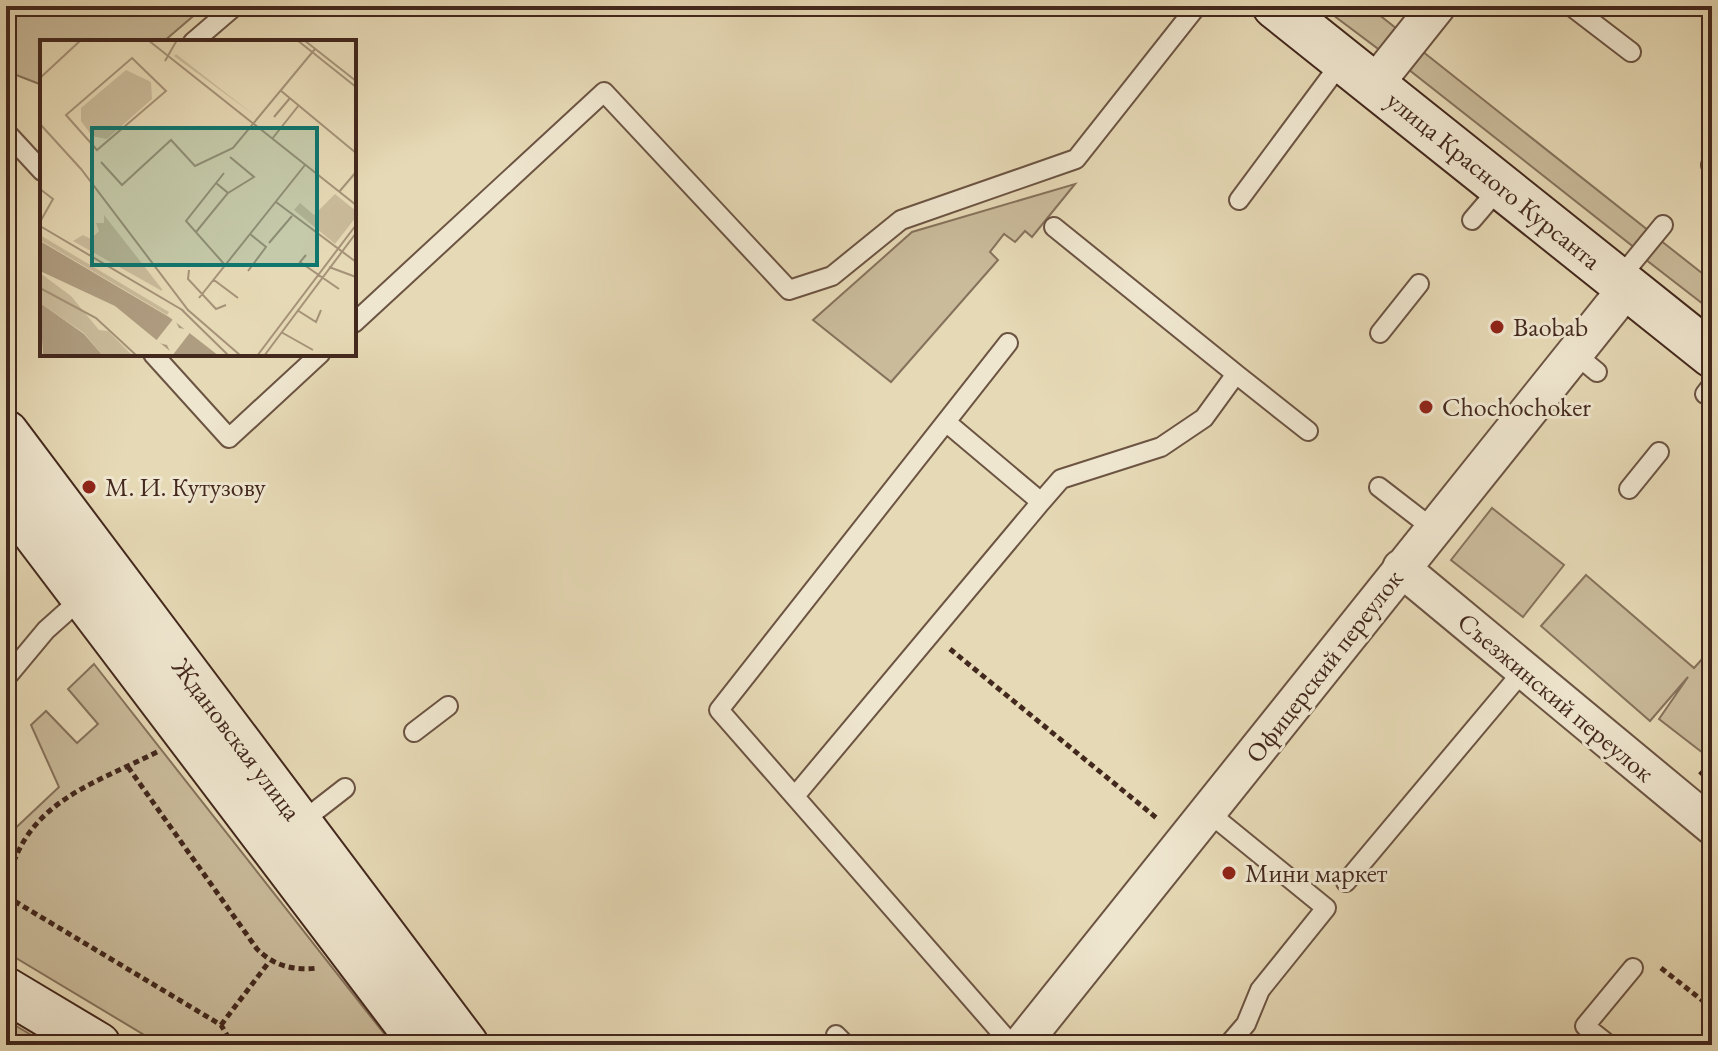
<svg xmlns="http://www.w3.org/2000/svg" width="1718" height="1051" font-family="'EB Garamond',serif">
	<rect width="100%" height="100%" fill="#e6d9b5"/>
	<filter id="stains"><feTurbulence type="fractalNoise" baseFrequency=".0025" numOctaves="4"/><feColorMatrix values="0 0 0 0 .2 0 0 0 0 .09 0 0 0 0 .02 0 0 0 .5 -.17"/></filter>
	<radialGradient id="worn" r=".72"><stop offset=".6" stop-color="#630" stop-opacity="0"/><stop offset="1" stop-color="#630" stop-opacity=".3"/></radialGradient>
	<path fill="#cabb9b" stroke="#86725c" stroke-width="2" d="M6 6H205L163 42H42V85L6 71Z
		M1321 6H1368L1397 29 1381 51Z
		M1422 51 1649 231 1635 248 1408 69Z
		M1075 184 1032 237 1025 231 1015 242 1004 234 990 252 998 260 891 382 813 320 912 232Z
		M1660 240 1712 281V311L1645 259Z
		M1492 508 1564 565 1523 617 1451 560Z
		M1586 575 1694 668 1712 648V760L1659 719 1688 677 1650 721 1541 626Z
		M94 664 393 1045H161L6 952V837L59 787 31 725 46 711 77 743 98 724 68 689Z
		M6 1020 48 1045 6 1044Z"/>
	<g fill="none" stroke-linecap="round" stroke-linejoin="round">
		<g stroke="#6c5443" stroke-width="22">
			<path id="lane" d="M1571 6 1631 52
				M193 42 235 6
				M6 132 42 171
				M1711 165 1712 164
				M1239 200 1343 60
				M1472 220 1501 186
				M1618 280 1663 225
				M354 323 604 92 789 290 832 276 901 220 1076 159 1197 6
				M1380 333 1419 284
				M1008 343 719 710 1012 1045
				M1574 353 1597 372
				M153 354 229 438 320 354
				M1236 374 1308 431
				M1705 394 1712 385
				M1379 487 1432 528
				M1629 489 1659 452
				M1041 502 1061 479 1161 447 1204 418 1236 374 1054 227
				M6 678 46 630 83 597
				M414 732 448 706
				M795 796 1041 502 946 422
				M1208 812 1326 908 1260 990 1246 1024 1228 1045
				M300 823 345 788
				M1346 882 1523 671
				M836 1035 846 1045
				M1609 1045 1585 1026 1633 968"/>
		</g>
		<g stroke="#6c5443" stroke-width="40">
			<path id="street" d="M1374 85 1437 6
				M1401 568 1712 826
				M1021 1045 1627 288"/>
		</g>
		<g stroke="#43281d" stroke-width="48">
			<path id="secondary" d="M1275 6 1712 355
				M6 433 466 1045
				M6 495 423 1045
				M6 990 98 1045"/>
		</g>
		<path stroke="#43281d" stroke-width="5" stroke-dasharray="6 4" stroke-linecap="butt" d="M950 649 1159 820
			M128 767 257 949C274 966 294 971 318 968
			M1700 775 1712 762
			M6 891C21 804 87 787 157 752
			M6 896 221 1025 228 1037V1045
			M1661 968 1712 1008
			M221 1025 269 962"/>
		<use href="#lane" stroke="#efe6cf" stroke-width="18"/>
		<use href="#street" stroke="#efe6cf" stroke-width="36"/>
		<use href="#secondary" stroke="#efe6cf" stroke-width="44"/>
	</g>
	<g fill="#8f2418" stroke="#efe6cf" stroke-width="3">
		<circle cx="1497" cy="327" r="8"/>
		<circle cx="1426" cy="407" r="8"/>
		<circle cx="89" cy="487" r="8"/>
		<circle cx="1229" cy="873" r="8"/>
	</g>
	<g text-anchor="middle" stroke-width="6" stroke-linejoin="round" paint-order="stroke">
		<g font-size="26" fill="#43281d" stroke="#efe6cf">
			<text transform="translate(1494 180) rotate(39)" y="9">улица Красного Курсанта</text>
			<text transform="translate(1324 666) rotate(-52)" y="9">Офицерский переулок</text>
			<text transform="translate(1556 697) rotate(40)" y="9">Съезжинский переулок</text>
			<text transform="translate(237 739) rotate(53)" y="9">Ждановская улица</text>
		</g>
		<g font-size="26" fill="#43281d" stroke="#efe6cf" text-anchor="start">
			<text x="1513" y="336">Baobab</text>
			<text x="1442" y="416">Chochochoker</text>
			<text x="105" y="496">М. И. Кутузову</text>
			<text x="1245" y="882">Мини маркет</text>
		</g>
	</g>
	<g transform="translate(40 40)">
		<rect width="316" height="316" fill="#e6d9b5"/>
		<path d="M136 14 214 75 134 16ZM86 30 111 42 112 59 67 99 52 96 41 81V68ZM295 154 316 171V177L295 204 254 170 260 163 274 175ZM64 175 122 249V251L33 201 43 195 51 199 59 191 56 183H64ZM0 195 129 272 127 275 0 200ZM0 233 31 256 59 290 68 291 93 316H63L44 293 0 263Z" fill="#cabb9b"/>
		<path d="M0 201 129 277 179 316H136L75 266 0 231ZM0 263 44 294 63 316H3Z" fill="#af9d81"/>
		<path d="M134 278 139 288 152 290 132 316 127 305 115 302Z" fill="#e6d9b5"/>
		<path fill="none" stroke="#a59278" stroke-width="2" d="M108 0 316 165M257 0 316 47M264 0 316 41M92 18 126 51 57 110 26 75ZM125 21 137 0M0 38 41 0M240 50 316 113M234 77 250 58M0 84 41 129 148 270 201 316M232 99 259 65M61 122 82 145 131 100 155 126 193 108 275 9M184 133 146 181 185 225M0 149 13 159 0 182M299 152 316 132M188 153 214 137 190 117M236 162 316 222M0 186 144 271M156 192 188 153 176 143M229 203 252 176M266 215 260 222 299 249M289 227 316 237M149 230 148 239 176 269 186 265M208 231 226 207 210 194M174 240 198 258M0 248 56 278 97 316M159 258 265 125M141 269 189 316M257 270 276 282 281 270M241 292 273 310M217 316 316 185M224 316 316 193"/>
		<path fill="#0f766e" fill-opacity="0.15" stroke="#0f766e" stroke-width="4" d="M52 88H277V225H52Z"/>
		<rect width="316" height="316" fill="none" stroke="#43281d" stroke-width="4"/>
	</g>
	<rect width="1718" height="1051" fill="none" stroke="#e6d9b5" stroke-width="32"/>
	<rect x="8" y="8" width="1702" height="1035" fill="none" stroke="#43281d" stroke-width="4"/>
	<rect x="16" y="16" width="1686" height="1019" fill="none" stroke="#43281d" stroke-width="2"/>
	<rect width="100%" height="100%" filter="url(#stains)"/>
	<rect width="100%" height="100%" fill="url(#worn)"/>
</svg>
